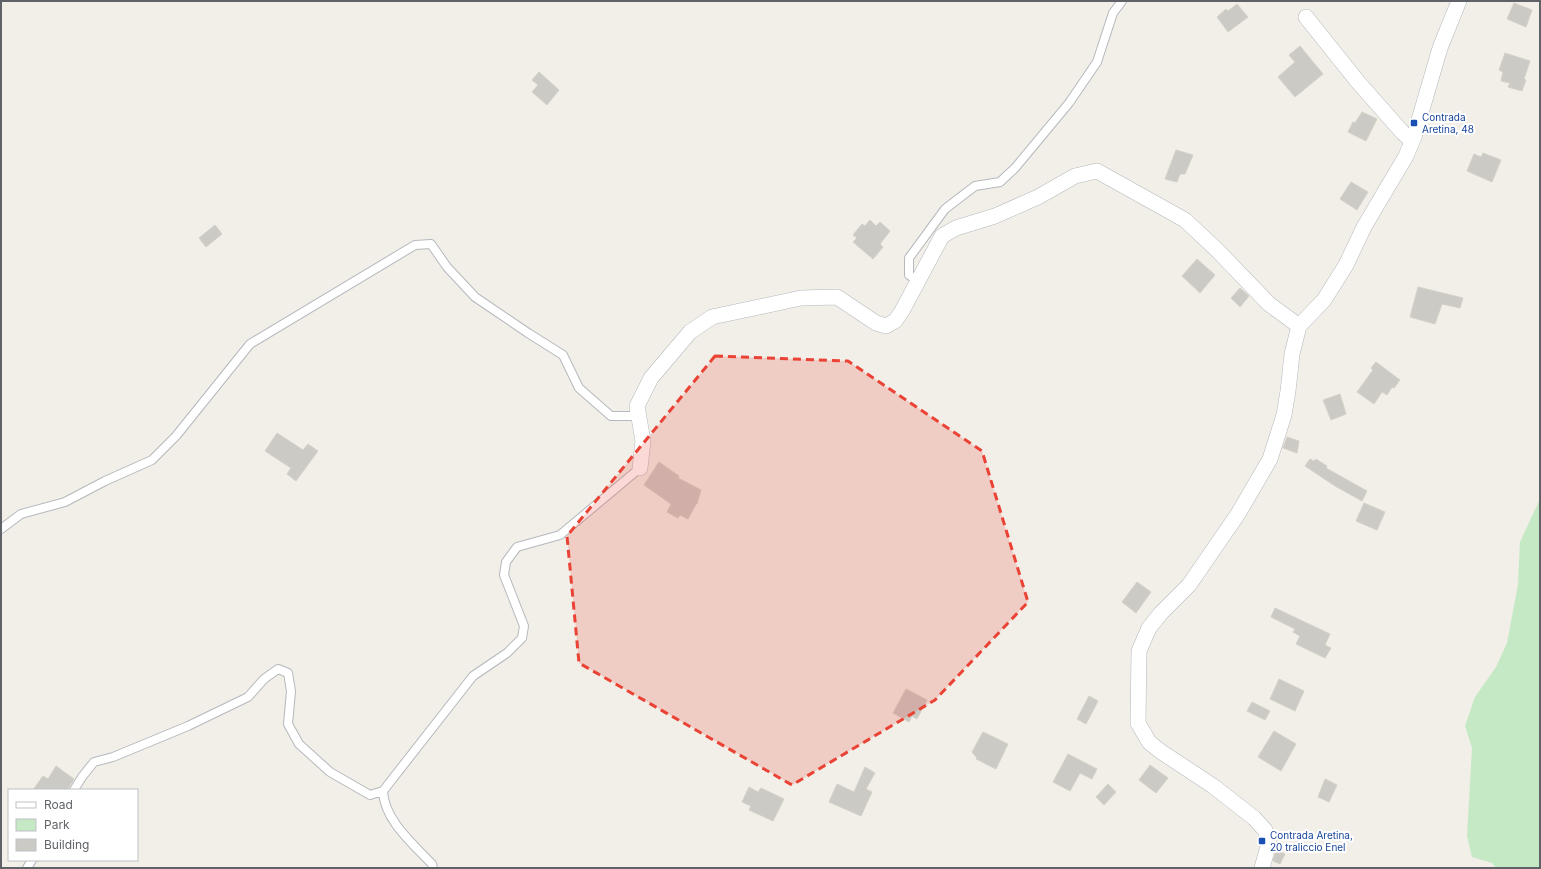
<svg xmlns="http://www.w3.org/2000/svg" width="1541" height="869" font-family="Inter,sans-serif">
	<rect width="100%" height="100%" fill="#f1efe8"/>
	<path fill="#c5e8c5" d="M1540 499V868H1496L1492 863 1472 857 1467 836 1472 748 1465 726 1475 697 1496 667 1507 643 1518 584 1520 542Z"/>
	<path fill="#cccac5" stroke="#d6d1c6" d="M1514 3 1532 10 1526 27 1507 19Z
		M1237 4 1248 17 1228 32 1217 17 1226 9 1228 11Z
		M1300 46 1323 74 1295 97 1278 77 1295 62 1289 55Z
		M1505 53 1530 61 1524 79 1526 80 1522 91 1508 87 1510 83 1501 81 1503 72 1499 70Z
		M539 72 559 90 547 105 532 92 538 85 532 80Z
		M1362 112 1377 119 1366 141 1348 132 1353 122 1355 123Z
		M1176 150 1193 155 1185 174H1180L1177 182 1165 179Z
		M1483 153 1501 160 1492 182 1467 171 1474 154 1481 157Z
		M1351 182 1368 192 1357 210 1340 199Z
		M870 220 876 226 880 222 890 231 880 244 883 247 873 259 853 242 857 238 853 235 862 224 865 226Z
		M215 225 222 234 206 247 199 238Z
		M1197 259 1215 275 1200 293 1182 276Z
		M1418 287 1463 298 1460 308 1442 304 1435 324 1410 317Z
		M1240 288 1249 296 1240 307 1231 298Z
		M1376 362 1400 380 1394 388 1392 387 1387 395 1382 392 1374 404 1357 392 1373 370 1371 368Z
		M1340 394 1346 414 1331 420 1323 400Z
		M277 433 303 450 308 444 318 451 296 481 287 474 291 468 265 451Z
		M1287 437 1299 441 1297 453 1283 448Z
		M1310 459 1314 461 1316 459 1327 466 1326 468 1367 491 1362 501 1335 486 1305 466Z
		M659 462 679 476 678 478 701 490 697 504H696L688 519 680 515 678 518 667 512 671 504 644 485Z
		M1364 503 1385 512 1377 530 1356 521Z
		M1137 582 1151 592 1136 613 1122 602Z
		M1275 608 1330 634 1325 645 1331 648 1325 658 1296 644 1300 636 1293 632 1295 629 1271 617Z
		M1279 679 1304 691 1295 711 1270 699Z
		M906 689 927 700 917 719 912 716 909 722 893 713Z
		M1089 696 1098 701 1086 724 1077 719Z
		M1252 702 1270 711 1265 720 1247 711Z
		M1274 731 1296 744 1281 771 1258 757Z
		M983 732 1008 744 996 769 976 759 977 758 972 752Z
		M1068 754 1097 769 1092 779 1080 773 1070 791 1053 782Z
		M1150 765 1168 778 1156 793 1139 780Z
		M56 766 74 779 67 790H33L43 776 48 779Z
		M865 767 875 773 866 789 872 792 861 816 829 802 837 784 854 792Z
		M1325 779 1337 785 1329 802 1318 797Z
		M1108 784 1116 792 1104 805 1096 797Z
		M749 787 758 792 761 788 784 799 773 821 749 810 751 806 742 802Z
		M1276 850 1285 854 1280 864 1273 861Z"/>
	<g fill="none" stroke-linecap="round" stroke-linejoin="round">
		<g stroke="#b5b8bc" stroke-width="10">
			<path id="service" d="M918 281 909 275V258L945 209 975 186 1000 182 1015 168 1069 103 1097 62 1113 13 1122 1
				M1 529 21 514 65 502 105 481 152 460 176 436 250 344 415 245 431 244 447 267 475 297 528 333 563 355 579 388 611 416H631L638 412
				M74 790 82 777 94 762 113 757 188 726 248 697 264 679 278 669 288 673 291 691 288 724 299 744 330 772 370 795 383 791 473 676 507 653 522 638 524 626 504 575 506 562 517 547 560 535 640 468
				M383 791C384 820 413 844 432 864L433 868
				M27 868 32 860"/>
		</g>
		<g stroke="#b5b8bc" stroke-width="16">
			<path id="minor" d="M1306 17 1358 82 1403 133 1412 141
				M640 468 643 441 637 406 651 378 690 332 712 317 801 298 837 297 876 323 886 326 895 321 902 311 942 236 956 228 995 216 1038 197 1075 176 1097 171 1185 220 1218 251 1269 304 1299 326
				M1262 868 1269 843 1265 830 1254 818 1213 786 1160 751 1149 742 1138 723 1139 651 1149 628 1161 613 1189 585 1238 514 1270 459 1284 415 1288 391 1292 354 1299 326 1324 300 1346 265 1364 227 1406 156 1414 137 1440 48 1459 1"/>
		</g>
		<use href="#service" stroke="#fff" stroke-width="8"/>
		<use href="#minor" stroke="#fff" stroke-width="15"/>
	</g>
	<path fill="#ea4335" fill-opacity="0.2" stroke="#ea4335" stroke-width="3" stroke-dasharray="8 5" stroke-linejoin="round" d="M715 356 848 361 982 451 1028 602 935 700 792 785 579 663 567 536Z"/>
	<g fill="#1a4fb4" stroke="#fff" stroke-width="1.5">
		<rect x="1410" y="119" width="8" height="8" rx="2"/>
		<rect x="1258" y="837" width="8" height="8" rx="2"/>
	</g>
	<g text-anchor="middle" stroke-width="4" stroke-linejoin="round" paint-order="stroke">
		<g font-size="10" fill="#164399" stroke="#fff" text-anchor="start">
			<text x="1422" y="121">Contrada<tspan x="1422" dy="12">Aretina, 48</tspan></text>
			<text x="1270" y="839">Contrada Aretina,<tspan x="1270" dy="12">20 traliccio Enel</tspan></text>
		</g>
	</g>
	<rect width="1541" height="869" fill="none" stroke="#5f6368" stroke-width="4"/>
	<rect x="8" y="789" width="130" height="72" fill="#ffffff" stroke="#bfc1c3"/>
	<rect x="16" y="802" width="20" height="6" fill="#ffffff" stroke="#bfc1c3"/>
	<text x="44" y="809" font-size="12" fill="#5f6368">Road</text>
	<rect x="16" y="819" width="20" height="12" fill="#c5e8c5" stroke="#bfc1c3"/>
	<text x="44" y="829" font-size="12" fill="#5f6368">Park</text>
	<rect x="16" y="839" width="20" height="12" fill="#cccac5" stroke="#bfc1c3"/>
	<text x="44" y="849" font-size="12" fill="#5f6368">Building</text>
</svg>
